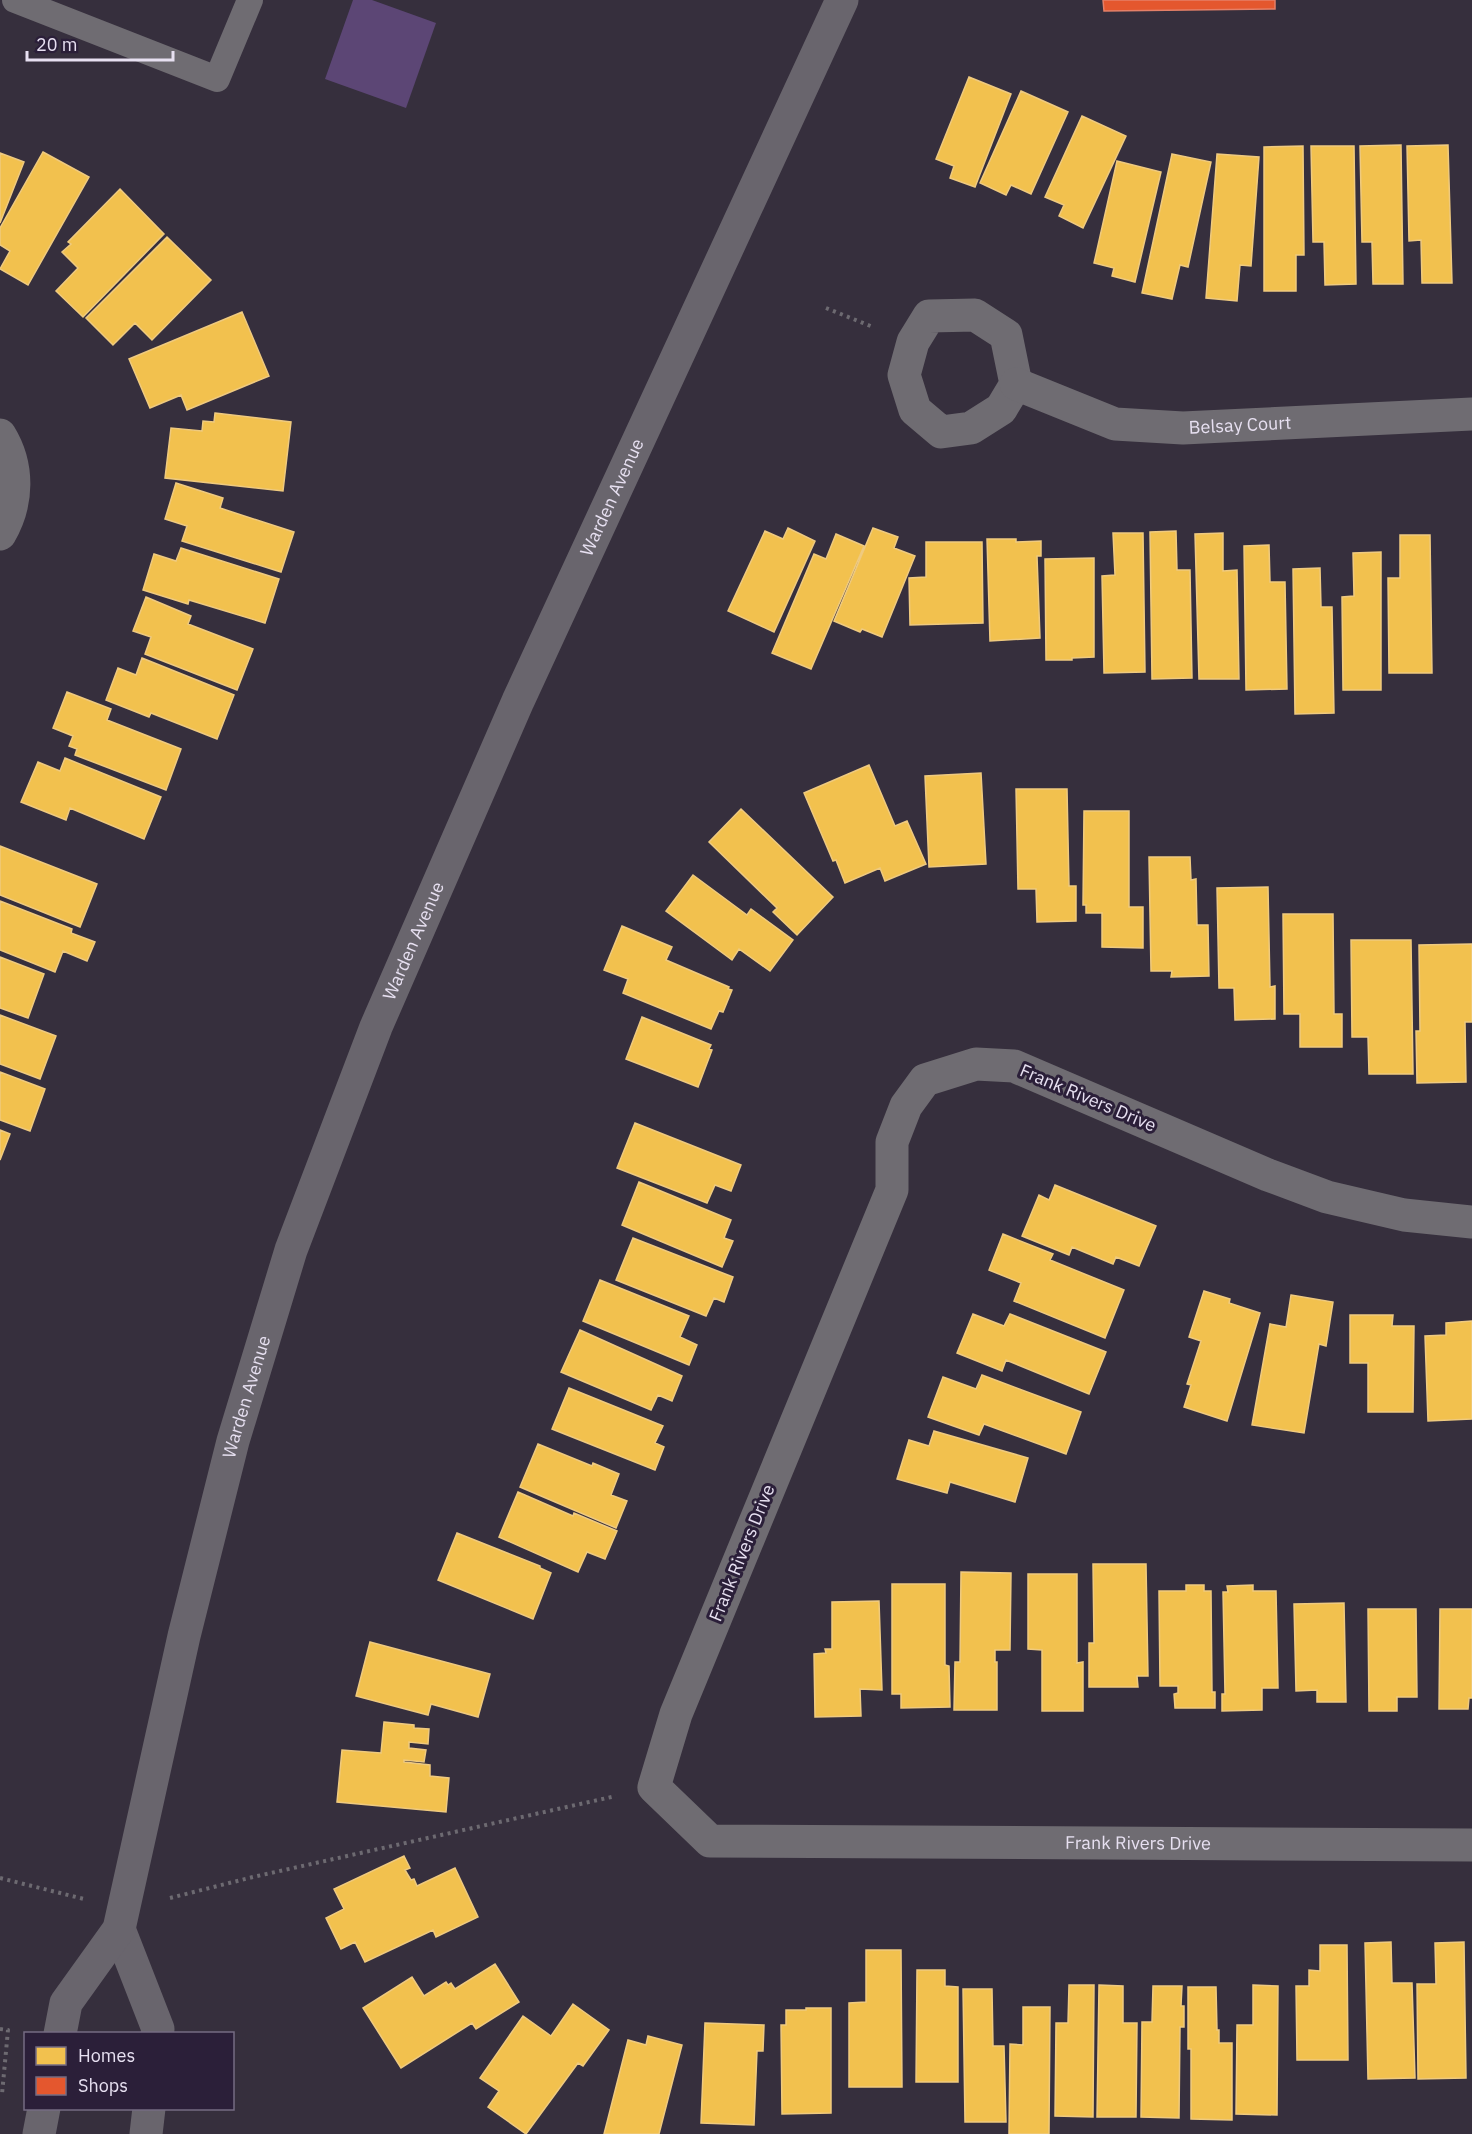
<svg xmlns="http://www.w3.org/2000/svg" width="1472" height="2134" font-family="'IBM Plex Sans',sans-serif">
	<rect width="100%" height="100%" fill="#362f3d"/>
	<path fill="#5c4675" d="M353 0H372L436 23 406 108 325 79Z"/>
	<path fill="#f2c14e" stroke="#efca7f" stroke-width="1.5" d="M969 77 1011 94 975 187 950 178 954 166 936 159Z
		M1021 91 1068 112 1031 194 1011 185 1006 195 980 183Z
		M1082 116 1126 136 1083 228 1059 216 1064 205 1045 197Z
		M1401 145 1403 284H1373L1372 242H1362L1360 146Z
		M1448 145 1452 283H1422L1421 240 1409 241 1407 146Z
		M1303 146 1304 255H1296V291H1264V147Z
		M1311 146H1354L1356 284 1325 285 1324 242H1313Z
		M43 152 89 177 28 285 0 269 10 251 0 245V228Z
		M0 153 24 162 0 223Z
		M1172 154 1211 162 1188 267 1180 265 1172 299 1142 293Z
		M1217 154 1259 157 1251 266 1240 265 1237 301 1206 298Z
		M1117 161 1161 172 1135 282 1112 276 1114 268 1094 263Z
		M120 189 164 234 83 317 56 291 78 268 62 252 71 244 68 242Z
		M167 237 211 280 152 340 135 323 113 345 86 318Z
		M242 312 269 376 187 410 181 395 150 408 129 359Z
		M215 413 291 422 283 491 165 478 171 428 202 431 203 421 214 422Z
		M176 483 223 498 220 508 294 532 281 572 182 541 187 526 165 519Z
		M788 528 815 541 774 632 728 611 765 531 783 539Z
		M873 528 898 537 894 548 915 556 882 637 862 629 860 632 834 621Z
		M1176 531 1177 570H1190L1192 678 1152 679 1150 532Z
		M1113 533H1143L1145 672 1104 673 1102 576 1115 575Z
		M1223 533V571L1237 570 1239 679H1199L1195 534Z
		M836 534 864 546 811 669 772 653 814 554 826 559Z
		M1400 535H1430L1432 673H1389L1388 578H1400Z
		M987 539H1016V542L1041 541V556H1037L1040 638 990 641Z
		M926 542H982L983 623 910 625 909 578 926 577Z
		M1269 545 1270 582H1285L1287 689 1246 690 1244 546Z
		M181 548 279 579 265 623 189 600 188 604 143 590 154 554 176 561Z
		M1381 552V690H1343L1342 597 1354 596 1353 553Z
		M1094 558V657L1072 658V660H1046L1045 559Z
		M1320 568 1321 607H1332L1334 713 1295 714 1293 569Z
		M146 597 191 616 188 624 253 649 237 690 145 654 151 637 133 631Z
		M142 658 234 695 217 739 151 713 149 717 106 700 118 668 136 675Z
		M67 692 111 709 107 720 181 749 166 790 75 755 77 749 69 746 73 736 53 728Z
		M65 758 161 797 144 839 70 808 66 820 21 802 38 762 60 771Z
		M869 765 895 826 907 821 926 864 885 881 880 868 845 883 836 860 833 861 804 793Z
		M981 773 986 864 929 867 925 776Z
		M1016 789H1067L1069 886H1076V921L1037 922 1036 889H1018Z
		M741 809 833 897 797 935 773 912 777 908 709 842Z
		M1084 811H1129V907H1143V948L1102 947V913H1086V905H1083Z
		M0 846 97 884 80 927 0 895Z
		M1149 857H1190L1191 880 1196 879 1197 925H1208L1209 976 1171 977 1172 971H1151Z
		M693 875 747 915 751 909 793 940 770 971 739 949 732 960 666 911Z
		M1268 887 1270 987 1275 986V1019L1235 1020 1234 988H1219L1217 888Z
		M0 901 72 929 71 933 95 942 87 961 63 951 55 972 0 950Z
		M1283 914H1333L1334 1014H1342V1047H1300V1014H1284Z
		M622 926 672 947 666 960 729 987 728 989 732 990 723 1012 719 1011 711 1029 623 993 628 979 604 970Z
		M1351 940H1411L1413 1074H1369L1368 1037H1352Z
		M1472 944V1022H1465L1466 1082 1417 1083 1416 1031H1420L1419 945Z
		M0 957 44 974 28 1018 0 1008Z
		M0 1015 56 1036 40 1079 0 1064Z
		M642 1017 711 1045 709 1049 712 1050 698 1087 626 1059Z
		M0 1072 45 1089 30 1131 0 1120Z
		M635 1123 741 1165 731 1191 715 1185 707 1203 617 1168Z
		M0 1130 10 1134 0 1160Z
		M639 1182 731 1220 724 1238 733 1241 722 1267 622 1225Z
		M1055 1185 1156 1226 1139 1266 1116 1257 1113 1264 1072 1247 1069 1255 1022 1236 1039 1195 1049 1200Z
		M1003 1234 1053 1254 1050 1260 1124 1290 1105 1338 1014 1301 1021 1283 989 1270Z
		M633 1238 733 1277 724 1302 714 1298 706 1316 616 1280Z
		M600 1280 689 1316 680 1337 697 1345 689 1365 583 1321Z
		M1204 1291 1230 1299 1229 1303 1260 1313 1227 1421 1184 1407 1191 1385 1187 1384 1201 1341 1189 1337Z
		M1291 1295 1333 1302 1326 1346 1319 1344 1304 1433 1252 1425 1270 1324 1286 1327Z
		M973 1314 1004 1326 1010 1314 1106 1352 1089 1394 1006 1360 1002 1371 957 1353Z
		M1350 1315H1393L1392 1326H1414L1413 1412H1368V1363H1350Z
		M1472 1321V1419L1428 1421 1425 1336 1446 1335V1323Z
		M580 1330 682 1376 672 1401 658 1395 651 1410 561 1372Z
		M982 1375 1081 1412 1066 1454 984 1424 979 1435 928 1417 943 1377 976 1389Z
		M569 1388 663 1426 655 1443 664 1447 655 1470 552 1429Z
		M934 1431 1028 1458 1015 1502 950 1482 947 1493 897 1479 909 1440 929 1446Z
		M538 1444 592 1466 593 1463 619 1474 611 1495 627 1501 616 1528 520 1487Z
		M518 1492 573 1516 574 1513 617 1531 605 1559 587 1552 578 1572 499 1537Z
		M457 1533 540 1566V1568L551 1573 533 1619 438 1580Z
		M1093 1564H1146L1148 1676H1137L1138 1687H1089V1643H1094Z
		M961 1572 1011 1573 1010 1650H995V1662H997V1710H954L955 1662H960Z
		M1028 1574H1077V1663L1083 1662V1711H1042V1650L1028 1649Z
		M892 1584H945V1665L949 1666 950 1707 901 1708V1694H892Z
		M1186 1585H1204V1591H1211L1212 1692H1215V1708H1175L1174 1694 1178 1693V1686H1160L1159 1591H1186Z
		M1253 1585V1591H1276L1278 1688H1262V1710L1222 1711V1694H1225L1223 1592H1228L1227 1586Z
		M879 1601 882 1690 860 1689 861 1716 815 1717 814 1654 826 1653 825 1649H832V1602Z
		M1344 1603 1346 1702H1317V1690L1296 1691 1294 1604Z
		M1368 1609H1416L1417 1697H1397V1711H1369Z
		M1440 1609H1472V1698H1469L1468 1709H1439Z
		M370 1642 490 1674 478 1717 431 1704 428 1715 356 1696Z
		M384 1722 414 1725V1728L429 1729 428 1744 409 1742V1748L426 1750 424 1762 404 1760V1762L430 1765V1776L449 1778 446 1812 337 1802 342 1750 381 1753Z
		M404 1856 410 1868 405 1870 411 1880 414 1879 417 1886 455 1868 478 1917 436 1937 433 1930 365 1962 355 1942 341 1949 326 1918 344 1909 334 1889Z
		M1391 1942 1392 1983H1412L1415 2078 1368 2079 1365 1943Z
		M1464 1942 1466 2078 1418 2079 1417 1984H1436L1435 1943Z
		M1320 1945H1347L1348 2060H1297L1296 1986H1309V1970L1320 1971Z
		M866 1950H901L902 2087H849V2003L866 2002Z
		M495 1964 519 2002 476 2029 472 2023 401 2068 363 2008 412 1977 424 1996 446 1982 448 1985 451 1983 455 1989Z
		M917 1970H945V1986L958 1987V2082H916Z
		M1069 1985H1094L1093 2117 1055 2116 1056 2023H1068Z
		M1099 1985 1123 1986V2023H1137L1136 2117H1097Z
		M1253 1985 1278 1986 1277 2115 1236 2114 1237 2025H1253Z
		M1153 1986H1182L1181 2006H1184V2027H1180L1179 2118 1141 2117 1142 2022H1152Z
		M1188 1987H1216L1217 2030H1219V2043H1232V2120L1191 2119V2049H1188Z
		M963 1989H992L993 2046H1004L1006 2122H965Z
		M573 2004 609 2030 583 2066 578 2063 526 2134 488 2107 499 2091 480 2078 523 2016 551 2036Z
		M1023 2007H1050L1049 2134H1009L1010 2044 1023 2045Z
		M806 2008H831V2113L782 2114 781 2025H786V2010H806Z
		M705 2023 764 2025 763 2051H757L754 2125 701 2123Z
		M648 2036 682 2045 659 2134H604L628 2040 646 2045Z"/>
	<path fill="#e4572e" stroke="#e58068" stroke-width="1.5" d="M1103 0H1275V9L1104 11Z"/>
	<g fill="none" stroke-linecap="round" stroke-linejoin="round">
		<path stroke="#6d6a71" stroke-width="4" stroke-dasharray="3 4.5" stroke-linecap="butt" d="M826 308 873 327
			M0 1878 84 1899
			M170 1898 253 1877 616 1796
			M0 2029 8 2030 2 2094"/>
		<path stroke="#6f6c72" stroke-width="26" d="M15 0 217 79 250 0"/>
		<g stroke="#6f6c72" stroke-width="33">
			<path d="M975 315 1006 335 1016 384 1001 409 971 428 941 432 915 410 904 375 913 342 929 316Z"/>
			<path id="s1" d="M1016 384 1115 424 1183 428 1472 414"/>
			<path d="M0 435C19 466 18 503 0 534"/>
			<path id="s2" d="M1472 1222 1404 1215 1327 1197 1268 1175 1014 1066 976 1064 925 1080 906 1106 892 1142V1190L676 1714 654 1787 710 1841 1472 1845"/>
		</g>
		<g stroke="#69656d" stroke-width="33">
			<path d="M119 1929 158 2029 157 2034"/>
			<path id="s3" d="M60 2034 66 2003 119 1929 184 1636 233 1441 291 1250 376 1027 518 701 842 0"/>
			<path d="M39 2134 44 2108"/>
			<path d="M146 2134 149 2108"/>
		</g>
	</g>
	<g text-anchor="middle" stroke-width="6" stroke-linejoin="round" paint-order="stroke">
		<g font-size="18" fill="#e7e0f1" stroke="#2b1f39">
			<text dy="6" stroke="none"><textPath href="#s1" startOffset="232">Belsay Court</textPath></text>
			<text dy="6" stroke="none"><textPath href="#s3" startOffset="1642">Warden Avenue</textPath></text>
			<text dy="6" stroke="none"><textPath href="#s3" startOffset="1156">Warden Avenue</textPath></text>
			<text transform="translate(1088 1098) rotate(23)" y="6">Frank Rivers Drive</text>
			<text dy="6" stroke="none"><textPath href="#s3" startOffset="670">Warden Avenue</textPath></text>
			<text transform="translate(742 1553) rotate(-68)" y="6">Frank Rivers Drive</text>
			<text dy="6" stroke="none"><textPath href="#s2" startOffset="1846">Frank Rivers Drive</textPath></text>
		</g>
	</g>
	<rect x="24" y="2032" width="210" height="78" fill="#2b1f39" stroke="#766c83" stroke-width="1.5"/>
	<rect x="36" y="2047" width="30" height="18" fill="#f2c14e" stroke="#766c83" stroke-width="1.5"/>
	<text x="78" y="2062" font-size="18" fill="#e7e0f1">Homes</text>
	<rect x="36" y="2077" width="30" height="18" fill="#e4572e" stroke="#766c83" stroke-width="1.5"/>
	<text x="78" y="2092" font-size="18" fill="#e7e0f1">Shops</text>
	<path d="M27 51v9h146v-9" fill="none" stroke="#e7e0f1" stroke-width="3"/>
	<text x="36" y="51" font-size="18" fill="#e7e0f1" stroke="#2b1f39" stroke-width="4.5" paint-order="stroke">20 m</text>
</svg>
